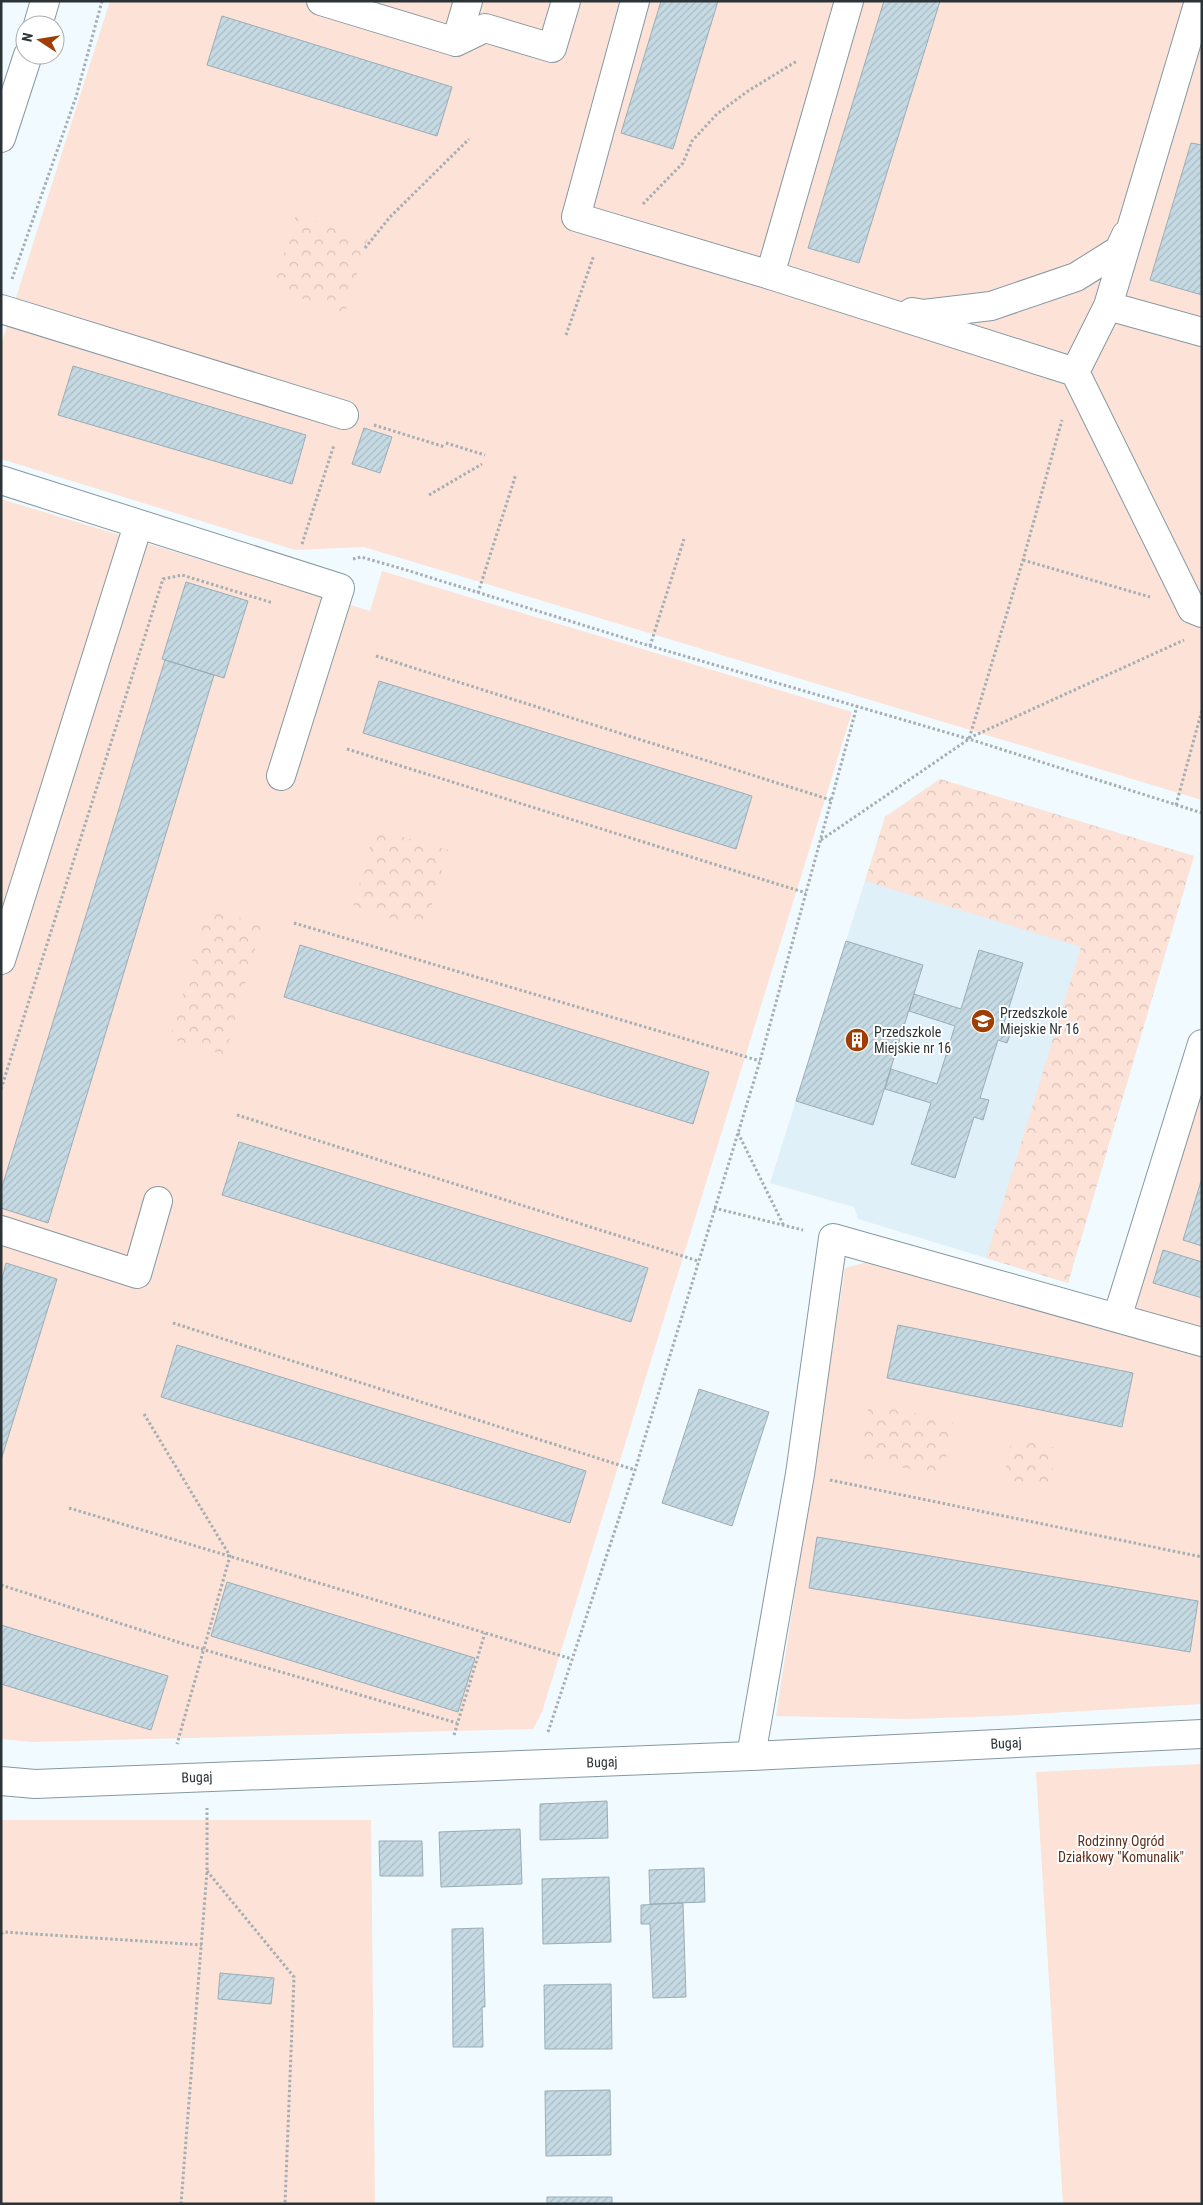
<svg xmlns="http://www.w3.org/2000/svg" width="1203" height="2205" font-family="'Roboto Condensed',sans-serif">
	<defs>
		<pattern id="park-crowns" width="20" height="18" patternUnits="userSpaceOnUse" patternTransform="scale(1.25)"><rect width="20" height="18" fill="#fce2d7"/><path d="M2 6a3 3 0 1 1 6 0M12 15a3 3 0 1 1 6 0" fill="none" stroke="#d8c2b9"/></pattern>
		<pattern id="building-hatch" width="6" height="6" patternUnits="userSpaceOnUse" patternTransform="scale(1.25)"><rect width="6" height="6" fill="#c6dae4"/><path d="M-1 1l2-2M0 6l6-6M5 7l2-2" fill="none" stroke="#aabcc4"/></pattern>
	</defs>
	<rect width="100%" height="100%" fill="#f1fafe"/>
	<path fill="#dff0f9" d="M940 779 1194 856 1068 1283 858 1219 854 1207 770 1183 885 817Z"/>
	<path fill="#fce2d7" d="M110 1H1202V800L364 547 295 550 1 459V345Z
		M1 499 370 611 382 571 852 712 542 1712 533 1729 32 1742 1 1739Z
		M1202 1089V1704L999 1716 909 1719 776 1716 845 1268 867 1262 1126 1336Z
		M1202 1764V2204H1063L1036 1772Z
		M1 1820H371L375 2204H1Z"/>
	<path fill="url(#park-crowns)" d="M296 215 368 238 345 313 273 289Z
		M940 779 1194 856 1068 1283 986 1258 1081 947 865 881 885 817Z
		M375 829 448 850 425 928 353 907Z
		M207 909 262 924 225 1055 170 1039Z
		M869 1405 953 1420 943 1475 860 1460Z
		M1012 1438 1057 1448 1048 1490 1003 1480Z"/>
	<path fill="url(#building-hatch)" stroke="#9aadb7" d="M661 1H718L673 149 621 133Z
		M884 1H940L859 263 808 248Z
		M222 16 452 87 437 136 207 65Z
		M1191 143 1202 145V295L1150 280Z
		M73 366 306 435 292 484 58 415Z
		M364 428 392 437 380 473 352 464Z
		M186 582 248 601 224 678 162 659Z
		M165 660 214 675 48 1223 1 1208V1190Z
		M379 681 752 796 736 849 363 733Z
		M846 941 923 965 873 1125 796 1101Z
		M300 945 709 1072 693 1124 284 997Z
		M979 950 1023 963 1004 1023 1013 1026 1007 1043 998 1040 980 1098 989 1100 983 1120 974 1117 955 1178 911 1164 931 1103 885 1089 891 1069 937 1084 955 1026 909 1011 914 994 961 1009Z
		M239 1142 648 1268 631 1322 222 1195Z
		M1202 1178V1246L1183 1240Z
		M1163 1250 1202 1262V1298L1153 1283Z
		M6 1263 57 1279 1 1460V1282Z
		M898 1325 1133 1373 1122 1427 887 1378Z
		M177 1345 586 1471 570 1523 161 1397Z
		M699 1389 769 1412 732 1526 662 1503Z
		M817 1537 1198 1601 1190 1652 809 1588Z
		M227 1582 475 1658 458 1712 211 1636Z
		M1 1625 168 1676 151 1730 1 1684Z
		M607 1801 608 1838 540 1840V1804Z
		M520 1829 522 1884 441 1887 439 1832Z
		M379 1841H422L423 1876H380Z
		M704 1868 705 1902 650 1904 649 1870Z
		M609 1877 611 1942 543 1944 542 1879Z
		M683 1903 686 1997 653 1998 650 1924H641V1905Z
		M483 1928 485 2007H482L483 2047H453L452 1929Z
		M220 1973 274 1978 271 2004 218 1999Z
		M611 1984 612 2049H545L544 1985Z
		M610 2090 611 2155 546 2156 545 2091Z
		M547 2197H612V2204H547Z"/>
	<g fill="none" stroke-linecap="round" stroke-linejoin="round">
		<g stroke="#8698a2" stroke-width="30">
			<path id="minor" d="M321 1 456 42 485 28 552 48 566 1
				M635 1 576 217 770 275 1075 372
				M1199 1 1108 306 1075 372 1192 609 1202 613
				M456 42 468 1
				M770 275 849 1
				M1108 306 1202 332
				M1 309 344 415
				M912 312 924 314 991 306 1076 277 1119 250 1126 235
				M1 480 340 588 281 776
				M1 960 138 525
				M1 1230 137 1274 158 1201
				M1117 1318 1202 1044
				M751 1756 800 1474 833 1238 1202 1342"/>
		</g>
		<g stroke="#8698a2" stroke-width="30">
			<path id="tertiary" d="M38 25 45 1
				M1 138 28 55
				M1 1781 35 1784 751 1756 1202 1734"/>
		</g>
		<path stroke="#a5aeb2" stroke-width="3" stroke-dasharray="2.5 2.5" stroke-linecap="butt" d="M643 204 683 163 692 141 717 114 748 91 797 61
			M365 248 390 217 469 139
			M12 279 76 97 102 1
			M566 335 594 255
			M374 425 445 447
			M446 443 485 455
			M429 495 482 464
			M302 544 334 445
			M353 559 361 557 403 569 650 646 969 739 1202 813
			M1023 560 1150 597
			M478 593 516 474
			M650 646 684 539
			M376 656 831 800
			M969 738 1184 640
			M347 749 806 893
			M1176 805 1202 710
			M821 840 969 739 1023 560 1062 420
			M294 923 760 1061
			M1 1089 163 579 182 575 273 603
			M237 1115 698 1261
			M738 1133 784 1226
			M714 1208 803 1230
			M173 1323 635 1470
			M144 1414 230 1556 177 1744
			M830 1480 1202 1557
			M69 1508 572 1659
			M1 1585 181 1643 457 1723
			M548 1732 635 1470 760 1061 857 706
			M454 1735 485 1633
			M207 1871 294 1977 285 2204
			M1 1934 4 1932 202 1945
			M181 2204 207 1871V1808"/>
		<use href="#minor" stroke="#fff" stroke-width="28"/>
		<use href="#tertiary" stroke="#fff" stroke-width="28"/>
	</g>
	<defs>
		<g id="school-disc" transform="scale(1.25)"><circle r="9.5" fill="#a03d03" stroke="#fff"/><path d="M0-5L7-2L0 1L-7-2ZM-4 1L0 2.5L4 1V4Q0 6-4 4Z" fill="#fff"/></g>
		<g id="building-disc" transform="scale(1.25)"><circle r="9.5" fill="#a03d03" stroke="#fff"/><path d="M-4-6H4V6H1V3H-1V6H-4ZM-2.5-4.3h1.7v1.8h-1.7ZM.8-4.3h1.7v1.8H.8ZM-2.5-1h1.7V.8h-1.7ZM.8-1h1.7V.8H.8Z" fill="#fff"/></g>
	</defs>
	<g fill-rule="evenodd">
		<use href="#school-disc" x="983" y="1021"/>
		<use href="#building-disc" x="857" y="1040"/>
	</g>
	<g text-anchor="middle" stroke-width="4" stroke-linejoin="round" paint-order="stroke">
		<g font-size="14" fill="#2b3336" stroke="#fff" text-anchor="start">
			<text x="1000" y="1018">Przedszkole<tspan x="1000" dy="16">Miejskie Nr 16</tspan></text>
			<text x="874" y="1037">Przedszkole<tspan x="874" dy="16">Miejskie nr 16</tspan></text>
		</g>
		<g font-size="14" fill="#2b3336" stroke="#fff">
			<text transform="translate(1006 1743) rotate(-3)" y="5">Bugaj</text>
			<text transform="translate(602 1762) rotate(-2)" y="5">Bugaj</text>
			<text transform="translate(197 1777) rotate(-2)" y="5">Bugaj</text>
		</g>
		<g font-size="14" fill="#5d2e1a" stroke="#fff">
			<text x="1121" y="1846">Rodzinny Ogród<tspan x="1121" dy="16">Działkowy "Komunalik"</tspan></text>
		</g>
	</g>
	<rect width="1203" height="2205" fill="none" stroke="#2b3336" stroke-width="5"/>
	<g transform="translate(40 40) rotate(282)"><circle r="24" fill="#ffffff" stroke="#aaadaf"/>
	<path d="M0-4L9 19L0 12L-9 19Z" fill="#a03d03"/>
	<text y="-8" font-size="14" font-weight="bold" text-anchor="middle" fill="#2b3336">N</text>
	</g>
</svg>
